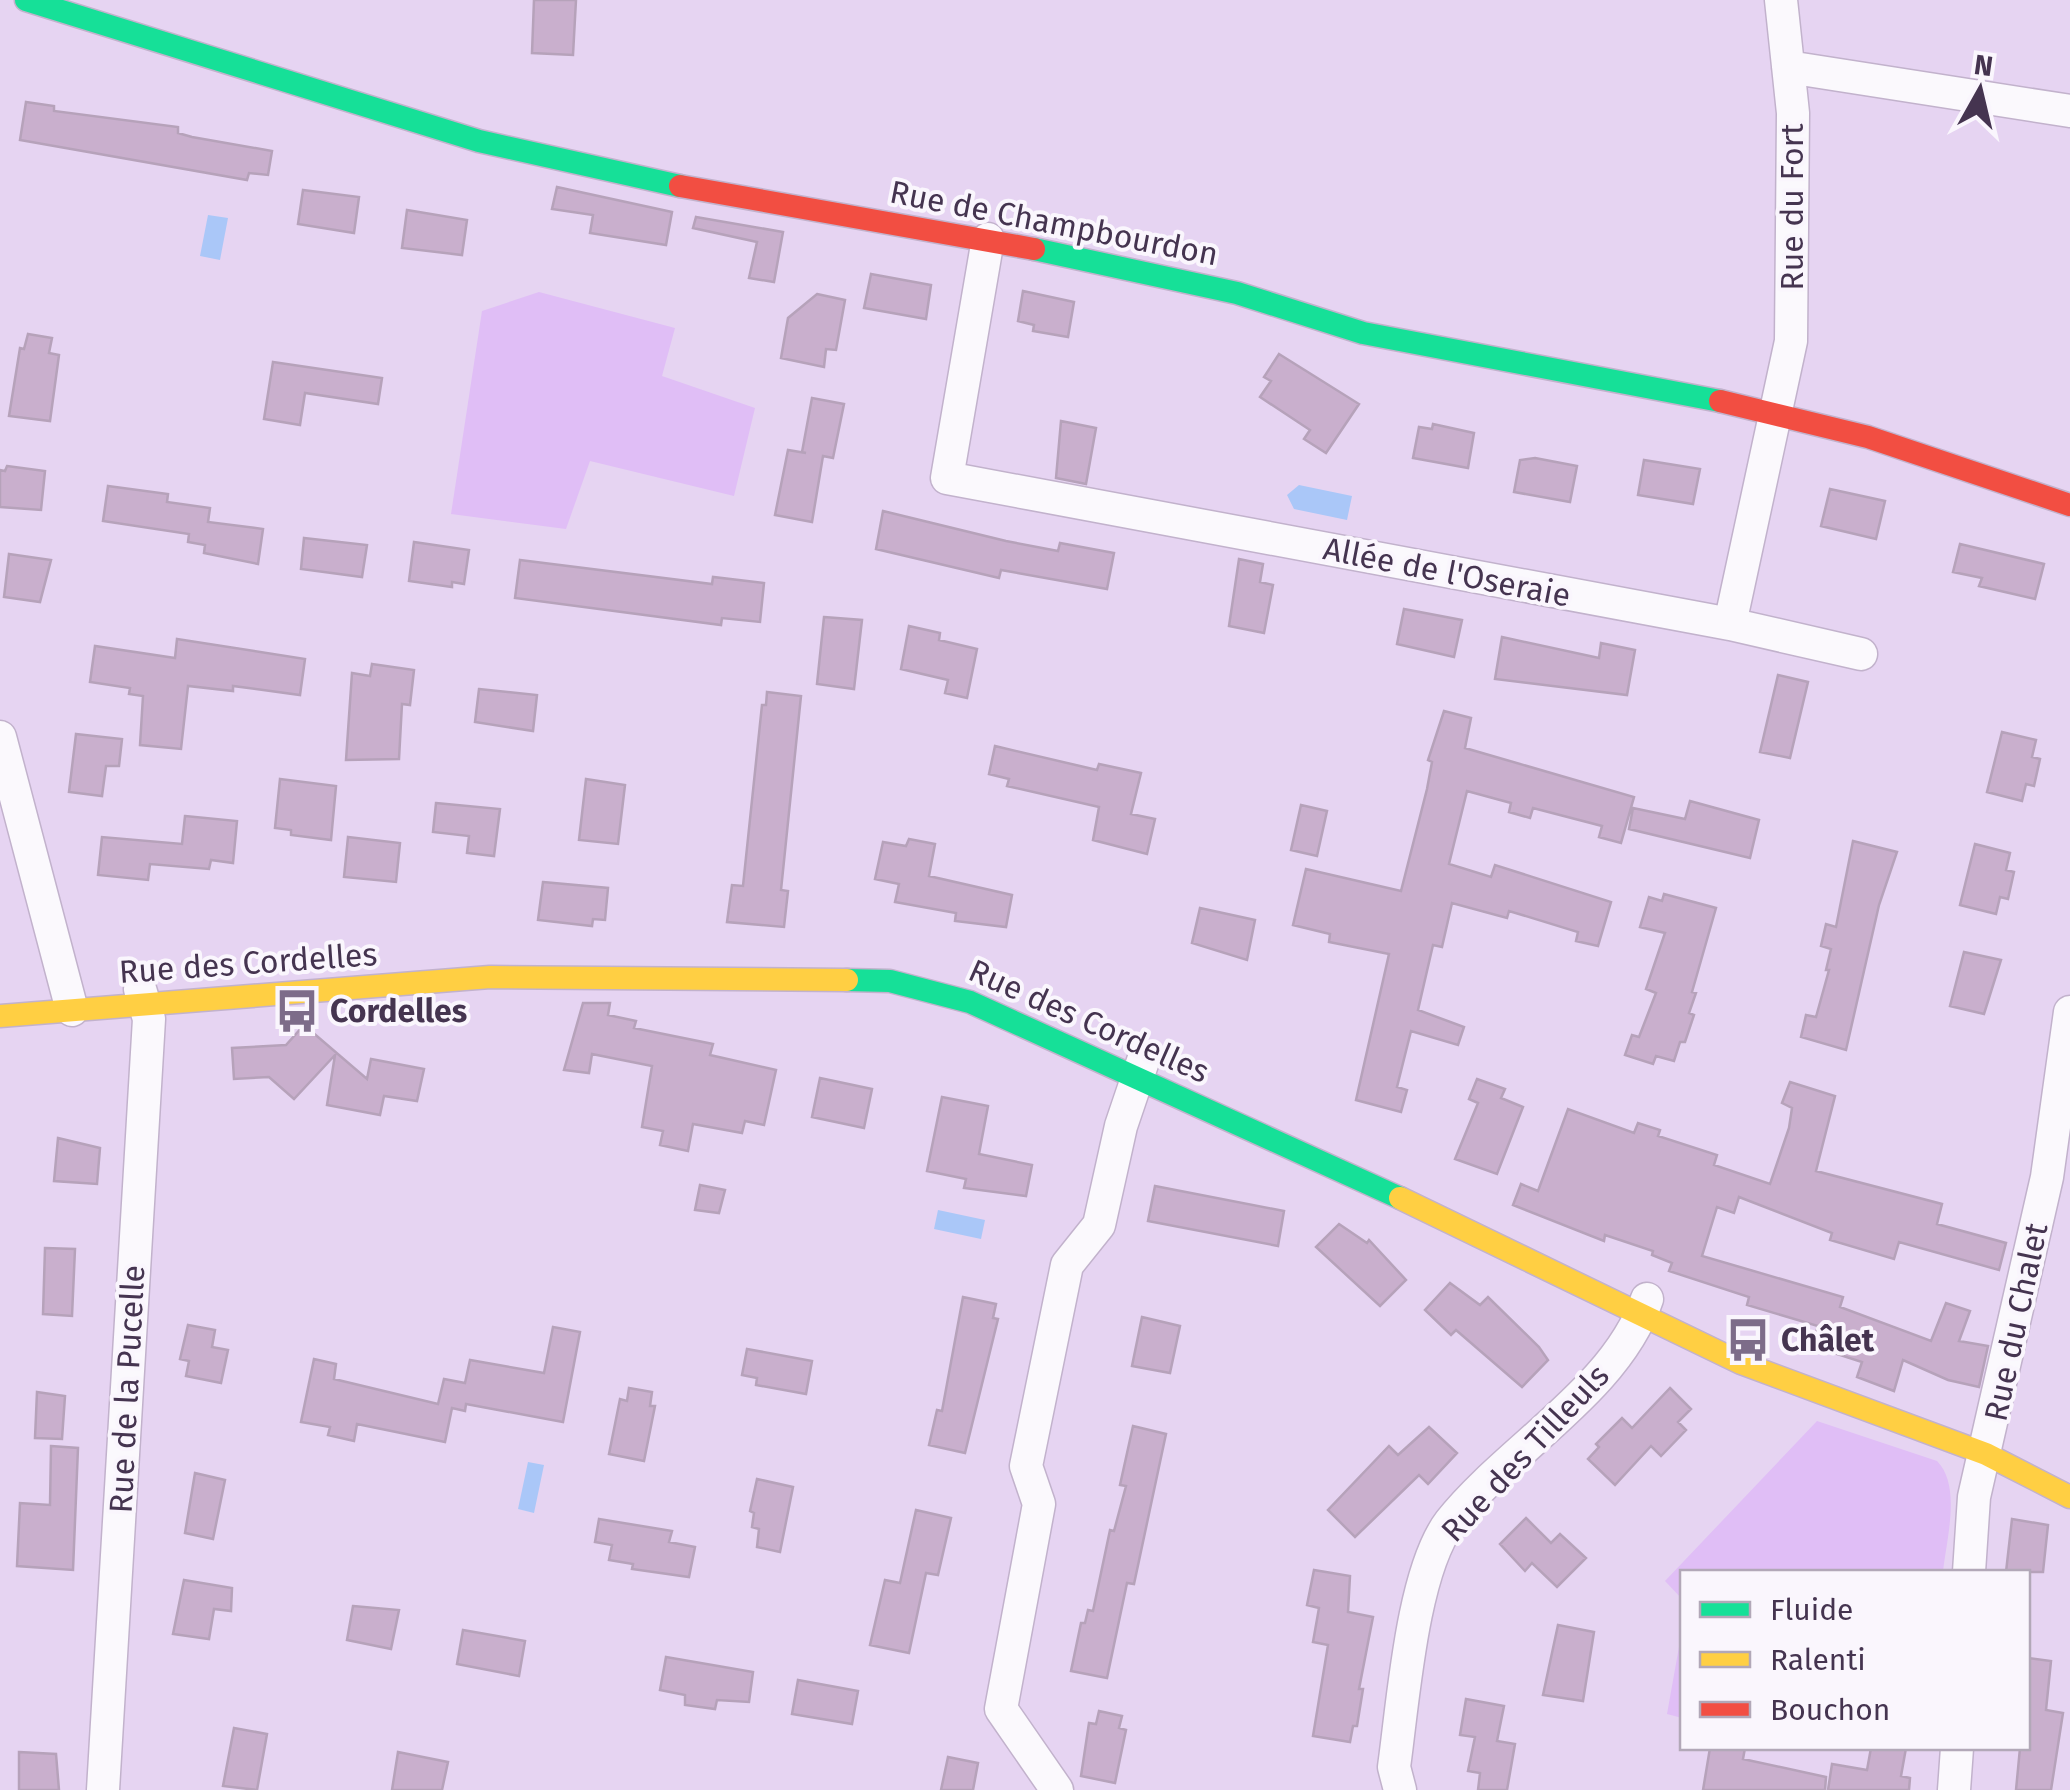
<svg xmlns="http://www.w3.org/2000/svg" width="2070" height="1790" font-family="'Fira Sans',sans-serif">
	<rect width="100%" height="100%" fill="#e6d4f2"/>
	<path fill="#e0bef6" d="M539 292 675 328 662 376 755 408 734 496 590 461 566 529 451 514 482 311Z
		M1817 1421 1937 1461C1962 1486 1946 1541 1943 1572H1682V1599L1665 1581Z
		M1682 1630V1718L1667 1714Z"/>
	<path fill="#aac7f8" d="M208 215 228 218 220 260 200 256Z
		M1299 485 1352 496 1347 520 1294 509 1287 495Z
		M938 1210 985 1220 981 1239 934 1229Z
		M528 1462 544 1465 534 1513 518 1509Z"/>
	<path fill="#c9afcd" stroke="#b6a2ba" stroke-width="2.5" d="M534 0H576L573 55 532 53Z
		M26 102 54 106V111L178 127V133L192 137 272 151 268 175 249 173 247 180 20 140Z
		M557 187 672 212 666 245 590 233 593 215 552 209Z
		M303 190 359 197 354 233 298 224Z
		M407 210 467 220 462 255 402 248Z
		M696 217 783 232 774 282 749 278 757 242 693 228Z
		M871 274 931 285 926 319 864 308Z
		M1023 291 1074 302 1068 337 1033 331 1034 325 1018 321Z
		M817 294 845 300 836 350 826 349 824 367 781 358 788 318Z
		M28 334 52 338 49 353 59 355 50 421 9 416 20 348 24 349Z
		M1279 354 1359 404 1326 453 1304 439 1310 430 1260 397 1271 381 1264 377Z
		M273 362 382 378 378 404 305 393 300 425 264 419Z
		M812 398 844 404 833 458 823 456 812 522 775 515 788 450 806 453 802 452Z
		M1061 421 1096 428 1086 484 1056 478Z
		M1433 424 1474 433 1468 468 1413 458 1419 427 1432 429Z
		M1535 458 1577 466 1570 502 1514 492 1520 460Z
		M1644 460 1700 469 1693 504 1638 495Z
		M7 466 45 471 41 510 0 507V470L5 471Z
		M108 486 168 494 167 502 210 508 208 522 263 529 258 564 204 553 205 545 188 542 189 534 103 521Z
		M1830 489 1885 501 1876 539 1821 526Z
		M883 511 1006 541 1058 551 1060 543 1114 553 1107 589 1001 570 999 578 876 549Z
		M304 538 367 545 362 577 301 569Z
		M414 542 469 550 464 584 452 582V587L409 581Z
		M1960 544 2044 564 2035 599 1979 586 1982 578 1953 572Z
		M9 554 51 560 40 602 4 597Z
		M1239 559 1263 564 1260 582 1273 585 1264 633 1229 626Z
		M520 560 712 584 713 577 764 583 760 622 722 618 721 625 515 598Z
		M1404 609 1462 620 1454 657 1397 644Z
		M824 617 862 620 854 689 817 684Z
		M909 626 940 633 939 640 977 649 967 698 945 693 948 680 901 669Z
		M1502 637 1599 658 1601 643 1635 650 1627 695 1495 679Z
		M177 639 305 659 300 695 233 686V691L188 686 181 749 140 745 143 696 129 694 130 688 90 682 95 646 175 658Z
		M372 664 414 670 410 705 402 704 399 759 346 760 352 673 370 676Z
		M1778 675 1808 682 1790 758 1760 752Z
		M479 689 537 695 533 731 475 722Z
		M767 692 801 696 781 890 788 891 784 927 727 922 732 885 743 886 762 705H766Z
		M1444 711 1471 718 1465 748 1634 797 1621 843 1599 837 1602 826 1533 808 1530 818 1509 812 1511 803 1467 791 1449 864 1491 877 1495 865 1611 902 1598 946 1576 941 1578 932 1509 911 1507 918 1452 903 1442 947 1433 945 1418 1010 1464 1027 1458 1045 1411 1031 1397 1087 1407 1090 1401 1112 1356 1100 1389 954 1329 942 1330 934 1293 925 1306 869 1401 891 1427 789 1432 762 1428 760Z
		M2002 732 2036 740 2032 757 2040 759 2034 786 2026 784 2022 801 1987 792Z
		M76 734 122 739 119 766H106L102 796 69 792Z
		M995 746 1097 770 1099 764 1141 773 1131 814 1155 819 1147 854 1093 840 1099 807 1007 786 1009 779 989 774Z
		M280 779 336 786 331 840 291 835V830L275 828Z
		M586 779 625 785 618 844 579 840Z
		M1690 801 1759 820 1750 858 1629 829 1633 808 1685 819Z
		M436 803 500 809 494 856 467 853 469 836 433 832Z
		M1301 805 1327 811 1317 856 1291 850Z
		M185 816 237 821 233 863 211 860 209 869 150 864 148 880 98 875 102 837 182 844Z
		M348 837 400 843 396 882 344 877Z
		M909 839 935 844 929 876 1012 895 1006 927 955 921 956 913 895 902 899 884 875 879 883 842 906 846Z
		M1853 841 1897 852 1879 905 1846 1050 1801 1037 1806 1015 1816 1017 1829 970H1826L1831 949 1821 946 1826 924 1836 927Z
		M1975 844 2010 853 2006 870 2014 872 2008 899 2000 897 1996 914 1960 905Z
		M543 882 608 888 605 920 593 919 592 926 538 920Z
		M1664 894 1716 908 1692 992 1696 993 1689 1013 1694 1015 1685 1042H1680L1674 1061 1656 1056 1653 1064 1625 1055 1632 1035 1639 1037 1656 993 1646 989 1665 933 1640 927 1649 897 1662 901Z
		M1200 908 1255 920 1247 960 1192 943Z
		M1964 952 2001 960 1984 1014 1950 1006Z
		M583 1003H610L608 1015 636 1021 634 1028 713 1044 710 1055 776 1070 764 1125 745 1121 742 1133 693 1124 688 1151 660 1145 663 1131 642 1127 652 1066 592 1054 589 1073 564 1070Z
		M304 1025 367 1079 371 1059 424 1069 417 1101 384 1096 380 1115 327 1105 335 1055 294 1099 269 1077 234 1079 232 1048 286 1045Z
		M820 1078 872 1089 864 1128 812 1117Z
		M1477 1079 1505 1089 1501 1098 1523 1107 1497 1174 1455 1159 1478 1103 1469 1099Z
		M1790 1082 1835 1096 1816 1171 1942 1204 1937 1224 2006 1243 1999 1270 1899 1242 1894 1259 1830 1240 1832 1233 1739 1197 1734 1213 1717 1207 1702 1256 1843 1297 1840 1307 1931 1341 1946 1303 1970 1311 1959 1341 1988 1346 1979 1387 1948 1380 1903 1360 1894 1391 1857 1377 1862 1362 1812 1346 1818 1326 1747 1305 1749 1297 1669 1271 1672 1263 1652 1255 1653 1251 1605 1235 1604 1241 1513 1205 1521 1184 1538 1191 1568 1109 1634 1133 1638 1123 1660 1130 1658 1136 1717 1155 1714 1165 1770 1184 1789 1128 1792 1108 1782 1103Z
		M942 1097 988 1106 979 1154 1032 1165 1026 1196 964 1188 966 1179 927 1171Z
		M58 1138 100 1148 97 1184 54 1181Z
		M700 1185 725 1190 719 1213 695 1210Z
		M1155 1186 1284 1211 1278 1246 1148 1221Z
		M1339 1224 1367 1243 1369 1240 1406 1280 1380 1306 1316 1247Z
		M45 1248 75 1249 72 1316 43 1314Z
		M1450 1283 1480 1305 1488 1297 1539 1347 1548 1360 1522 1387 1456 1330 1451 1335 1425 1310Z
		M963 1297 996 1304 993 1318 998 1319 965 1453 929 1445 937 1410 942 1411Z
		M1142 1317 1180 1326 1170 1373 1132 1366Z
		M188 1325 215 1330 212 1347 228 1350 221 1383 186 1376 189 1361 180 1359Z
		M553 1327 580 1332 563 1422 466 1404 465 1411 452 1408 445 1442 357 1424 354 1441 328 1435 330 1427 301 1422 314 1359 336 1364 334 1379 438 1404 444 1379 465 1383 470 1360 544 1373Z
		M747 1349 812 1361 806 1394 756 1385 757 1378 742 1375Z
		M629 1388 652 1392 650 1406H655L644 1461 609 1454 620 1399 627 1401Z
		M1670 1388 1691 1409 1678 1422 1686 1430 1661 1456 1651 1446 1615 1485 1588 1459 1599 1447 1596 1444 1622 1418 1632 1428Z
		M37 1392 65 1396 62 1439 35 1438Z
		M1133 1426 1166 1434 1134 1584 1127 1583 1107 1678 1071 1671 1081 1623H1085L1088 1610 1093 1611 1110 1530 1114 1531 1126 1486 1120 1485Z
		M1429 1427 1457 1453 1428 1484 1419 1475 1355 1537 1328 1510 1389 1446 1398 1455Z
		M51 1446 78 1448 73 1570 17 1566 20 1503 50 1505Z
		M195 1473 225 1480 213 1539 185 1533Z
		M757 1479 793 1487 780 1552 757 1547 759 1529 752 1527 754 1513 750 1511Z
		M916 1510 951 1518 938 1575 926 1573 909 1653 870 1645 885 1580 900 1583Z
		M1526 1518 1551 1543 1560 1534 1586 1558 1557 1587 1532 1563 1525 1571 1500 1544Z
		M599 1519 672 1531 669 1542 695 1547 689 1577 632 1569 633 1564 609 1560 612 1545 595 1542Z
		M2012 1519 2048 1525 2043 1572H2006Z
		M1314 1570 1350 1576 1348 1612 1373 1617 1359 1689H1363L1357 1726H1353L1350 1742 1313 1736 1328 1645 1313 1642 1319 1608 1307 1605Z
		M184 1580 232 1588 231 1611 214 1609 209 1639 173 1634Z
		M353 1606 399 1610 391 1649 347 1640Z
		M1558 1625 1594 1632 1583 1701 1543 1695Z
		M463 1630 525 1641 519 1676 457 1664Z
		M666 1657 753 1672 749 1702 717 1700 715 1709 685 1705V1695L660 1690Z
		M2028 1658 2051 1661 2046 1710 2063 1713 2051 1790H2016L2020 1748H2028Z
		M798 1680 858 1691 852 1724 792 1714Z
		M1466 1699 1504 1706 1497 1741 1515 1744 1507 1790H1478L1480 1773 1468 1771 1475 1737 1460 1735Z
		M1099 1711 1122 1716 1119 1728 1126 1730 1115 1783 1081 1776 1089 1723 1096 1724Z
		M234 1728 267 1734 257 1790 223 1786Z
		M1710 1748H1745L1743 1759 1826 1777 1825 1790H1703Z
		M1871 1748H1906L1901 1776 1910 1778 1909 1790H1828L1832 1764 1867 1770Z
		M19 1752 56 1754 59 1790H19Z
		M398 1752 448 1762 442 1790H392Z
		M948 1757 978 1763 973 1790H941Z"/>
	<g fill="none" stroke-linecap="round" stroke-linejoin="round">
		<g stroke="#c2b2cc" stroke-width="35">
			<path id="street" d="M1788 67 2070 111
				M988 239 947 478 1730 624 1791 341 1793 113 1781 0
				M1730 624 1861 654
				M0 737 72 1010
				M1969 1572 1974 1497 2047 1177 2070 1012
				M103 1790 149 1019 140 989
				M1057 1790 1001 1709 1039 1504 1026 1466 1067 1265 1099 1225 1121 1126 1144 1058
				M1400 1790 1394 1767C1403 1703 1412 1572 1450 1522 1508 1449 1617 1389 1647 1299
				M1954 1790 1957 1748"/>
		</g>
		<g stroke="#c2b2cc" stroke-width="25">
			<path id="fast" d="M26 0 479 141 680 186
				M1034 249 1237 293 1363 333 1720 401
				M847 980 890 981 970 1002 1400 1198"/>
		</g>
		<g stroke="#c2b2cc" stroke-width="25">
			<path id="slow" d="M0 1016 490 977 847 980
				M1400 1198 1741 1363 1986 1454 2070 1497"/>
		</g>
		<g stroke="#c2b2cc" stroke-width="25">
			<path id="jam" d="M680 186 1034 249
				M1720 401 1868 437 2070 505"/>
		</g>
		<use href="#street" stroke="#fbf9fd" stroke-width="32"/>
		<use href="#fast" stroke="#16e098" stroke-width="22"/>
		<use href="#slow" stroke="#ffcf43" stroke-width="22"/>
		<use href="#jam" stroke="#f24e42" stroke-width="22"/>
	</g>
	<defs>
		<g id="bus-bare" transform="scale(3.45)"><path d="M-5-6H5V4H4V6H2V4H-2V6H-4V4H-5ZM-3.5-4V0h7V-4ZM-3.5 1.2v1.5H-2V1.2ZM2 1.2v1.5H3.5V1.2Z" fill="#7d6c89" stroke="#faf6fd" stroke-width="2.5" paint-order="stroke"/></g>
	</defs>
	<g fill-rule="evenodd">
		<use href="#bus-bare" x="297" y="1011"/>
		<use href="#bus-bare" x="1748" y="1340"/>
	</g>
	<g text-anchor="middle" stroke-width="8" stroke-linejoin="round" paint-order="stroke">
		<g font-size="32" fill="#453450" stroke="#faf6fd">
			<text transform="translate(1792 207) rotate(-90)" y="11">Rue du Fort</text>
			<text transform="translate(1054 223) rotate(11)" y="11">Rue de Champbourdon</text>
			<text transform="translate(1447 572) rotate(11)" y="11">Allée de l'Oseraie</text>
			<text transform="translate(248 963) rotate(-4)" y="11">Rue des Cordelles</text>
			<text transform="translate(1089 1021) rotate(24)" y="11">Rue des Cordelles</text>
			<text transform="translate(2016 1322) rotate(-78)" y="11">Rue du Chalet</text>
			<text transform="translate(127 1389) rotate(-87)" y="11">Rue de la Pucelle</text>
			<text transform="translate(1525 1453) rotate(-47)" y="11">Rue des Tilleuls</text>
		</g>
		<g font-size="32" font-weight="bold" fill="#453450" stroke="#faf6fd" text-anchor="start">
			<text x="330" y="1022">Cordelles</text>
			<text x="1781" y="1351">Châlet</text>
		</g>
	</g>
	<rect x="1680" y="1570" width="350" height="180" fill="#faf6fd" stroke="#b2a8b8" stroke-width="2.5"/>
	<rect x="1700" y="1602" width="50" height="15" fill="#16e098" stroke="#b2a8b8" stroke-width="2.5"/>
	<text x="1770" y="1620" font-size="30" fill="#453450">Fluide</text>
	<rect x="1700" y="1652" width="50" height="15" fill="#ffcf43" stroke="#b2a8b8" stroke-width="2.5"/>
	<text x="1770" y="1670" font-size="30" fill="#453450">Ralenti</text>
	<rect x="1700" y="1702" width="50" height="15" fill="#f24e42" stroke="#b2a8b8" stroke-width="2.5"/>
	<text x="1770" y="1720" font-size="30" fill="#453450">Bouchon</text>
	<g transform="translate(1980 90) rotate(8)" stroke="#faf6fd" stroke-width="8" paint-order="stroke">
	<path d="M0-8L18 38L0 25L-18 38Z" fill="#453450"/>
	<text y="-15" font-size="28" font-weight="bold" text-anchor="middle" fill="#453450">N</text>
	</g>
</svg>
